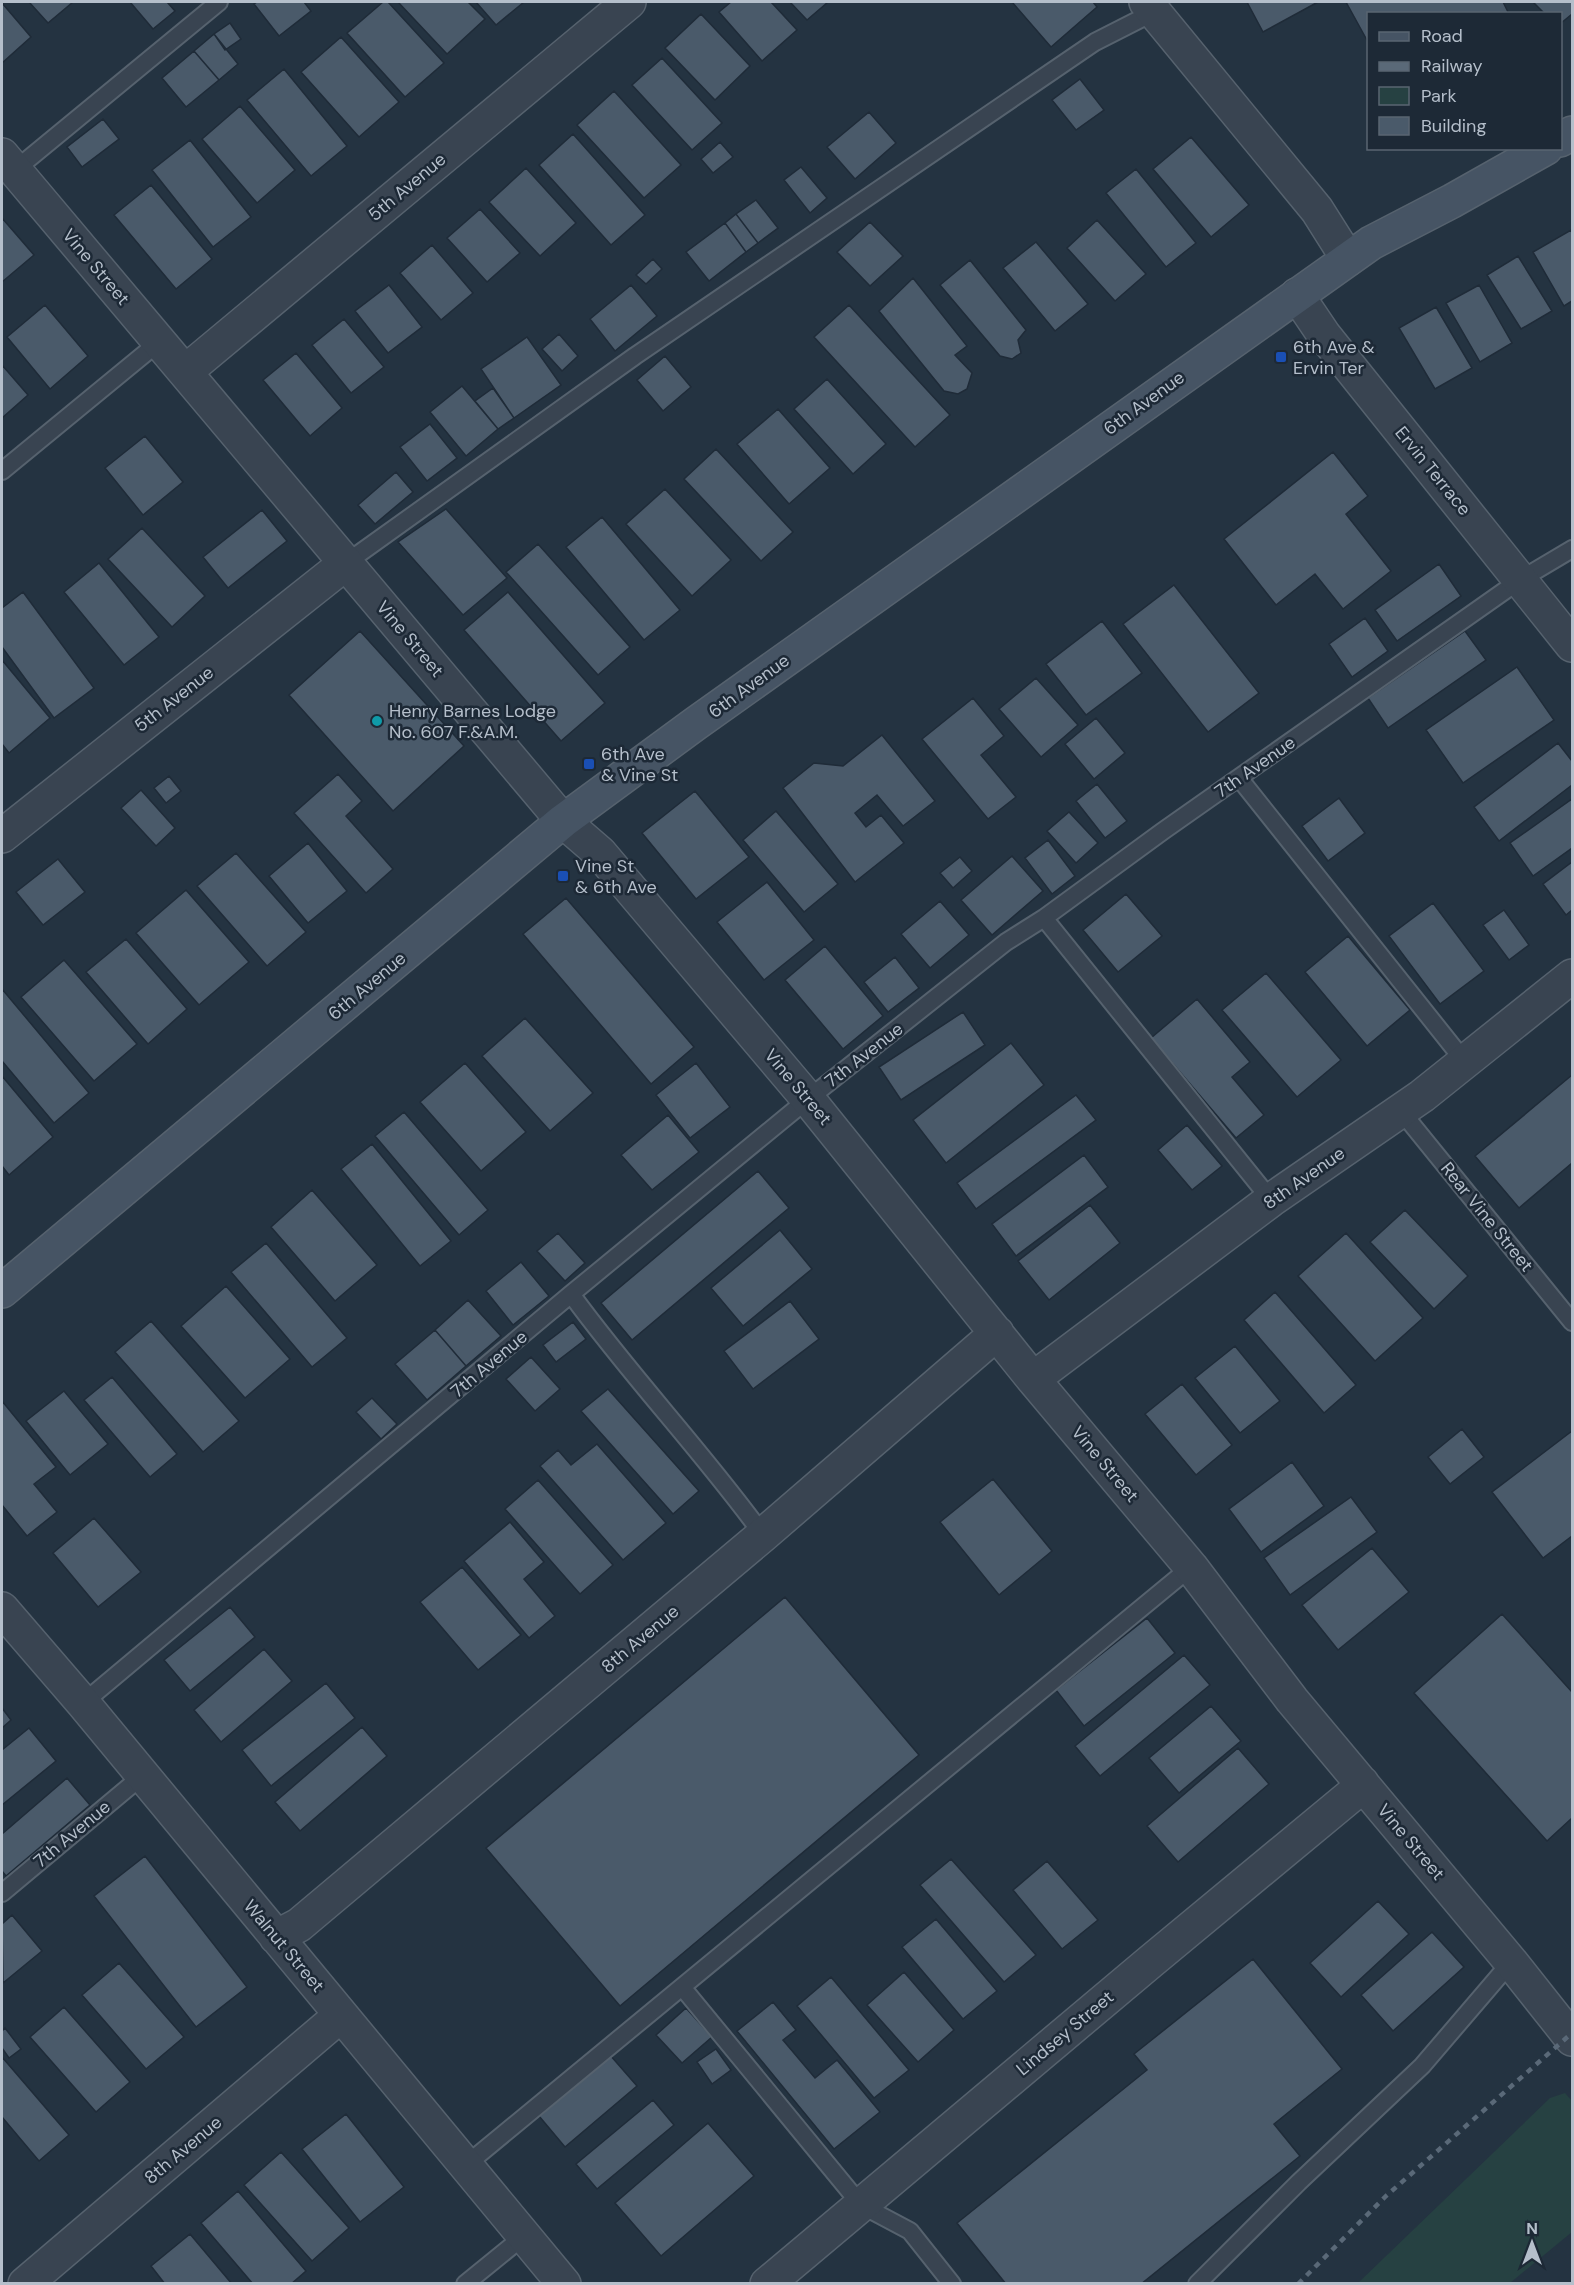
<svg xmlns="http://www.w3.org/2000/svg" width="1574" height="2285" font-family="'DM Sans',sans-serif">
	<rect width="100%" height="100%" fill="#243341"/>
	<path fill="#264142" d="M1565 2093 1572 2101V2232L1510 2283H1358L1550 2098Z"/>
	<path fill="#4a5a6a" stroke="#1f2b38" stroke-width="1.5" d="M29 2H73L48 23Z
		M130 2H167L175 11 153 29Z
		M257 2H304L311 11 279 36 254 4Z
		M383 2H388L444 63 405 97 347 33Z
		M398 2H468L485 19 447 54Z
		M476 2H524L496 25Z
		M731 2H771L797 30 762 61 719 12Z
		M790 2H828L807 20Z
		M1012 2H1093L1097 7 1051 47Z
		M1247 2H1318L1263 32Z
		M1346 2H1503L1509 14H1368V42Z
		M1533 2H1572V14L1560 24V14H1545Z
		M2 3 31 37 2 63Z
		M701 14 750 66 715 100 665 48Z
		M230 23 241 39 225 50 214 34Z
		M214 34 238 64 219 80 194 51Z
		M341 37 399 102 359 137 301 72Z
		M194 51 219 80 186 107 162 78Z
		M662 58 722 123 692 150 632 85Z
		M284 69 347 146 311 176 247 100Z
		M1080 79 1104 110 1076 130 1052 100Z
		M614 91 681 165 644 198 577 125Z
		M240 106 295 170 257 203 202 139Z
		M869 112 896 143 855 179 827 147Z
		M103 119 119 139 82 167 67 147Z
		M573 134 645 215 611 245 539 165Z
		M1191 137 1249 205 1211 237 1153 169Z
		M190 140 251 217 213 247 152 170Z
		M720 142 733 157 713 173 701 159Z
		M801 167 827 198 810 213 784 180Z
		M526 168 576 223 540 256 489 202Z
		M1136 169 1196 243 1166 267 1106 193Z
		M151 185 212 259 176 289 114 215Z
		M756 200 778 228 758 243 736 214Z
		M480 209 520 253 487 282 447 238Z
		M736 214 758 243 746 252 725 223Z
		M2 218 34 255 2 282Z
		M1097 220 1146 274 1115 301 1067 248Z
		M870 222 903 256 870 286 837 252Z
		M725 223 746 252 709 281 686 252Z
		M1571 230 1572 233V301L1564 306 1533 252Z
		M1036 242 1088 304 1055 331 1003 268Z
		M432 245 473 293 441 320 400 273Z
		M1518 256 1552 311 1521 329 1487 275Z
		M653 259 662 269 646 284 636 275Z
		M970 260 1026 330 1018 340 1021 353 1012 359 1000 356 940 285Z
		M913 278 967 346 955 355 972 373 967 389 958 394 944 391 879 311Z
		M389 285 422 327 388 353 355 311Z
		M631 285 657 316 615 351 590 319Z
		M1479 285 1512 343 1480 362 1446 303Z
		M45 305 88 356 50 389 7 337Z
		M849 305 950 415 915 447 814 337Z
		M1436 307 1472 368 1435 389 1399 328Z
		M344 319 384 367 351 393 312 345Z
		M559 334 578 356 562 371 542 349Z
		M527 337 561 385 514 418 481 369Z
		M296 353 342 408 310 436 263 380Z
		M665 356 691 387 663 411 637 380Z
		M2 365 28 395 2 418Z
		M827 379 886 444 853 474 794 409Z
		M462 386 498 429 466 456 430 412Z
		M493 388 514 418 498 429 475 401Z
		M778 409 830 468 789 504 737 444Z
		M430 424 457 458 427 481 400 447Z
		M145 436 183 482 143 515 105 468Z
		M716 449 793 532 761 561 684 479Z
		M1333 452 1368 496 1346 514 1391 571 1343 609 1315 574 1276 605 1224 539Z
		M396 472 413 492 375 524 358 505Z
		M665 489 731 560 692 596 626 524Z
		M446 509 507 578 463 615 398 542Z
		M262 510 287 541 228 588 203 557Z
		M602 517 680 610 644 640 566 547Z
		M142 528 205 596 172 627 108 559Z
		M538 544 630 647 598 675 506 572Z
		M99 563 159 637 124 665 64 592Z
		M1439 564 1461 596 1397 641 1375 610Z
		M1174 585 1259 693 1208 732 1123 624Z
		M23 592 94 688 54 718 2 647V608Z
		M508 592 605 703 561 741 464 630Z
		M1365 618 1388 651 1352 677 1329 644Z
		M1102 621 1142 673 1086 715 1046 664Z
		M360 631 464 746 393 811 289 695Z
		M1465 631 1486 660 1388 728 1368 698Z
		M2 660 50 718 9 753 2 744Z
		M1517 667 1554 720 1463 783 1426 730Z
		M1036 678 1078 725 1041 757 999 709Z
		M973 698 1004 736 981 755 1016 797 988 819 922 739Z
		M1096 718 1125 753 1094 779 1065 744Z
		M882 735 935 801 903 826 877 795 855 813 866 827 881 815 904 843 855 882 783 788 814 763 843 766Z
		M1558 743 1572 761V785L1499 841 1474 807Z
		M338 774 362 801 346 816 393 869 366 893 294 813Z
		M169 776 181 791 166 803 154 788Z
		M1097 784 1127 821 1105 838 1076 801Z
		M141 790 175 828 156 846 121 808Z
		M695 791 749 857 696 899 642 833Z
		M1339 798 1365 833 1328 861 1302 826Z
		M1572 799V848L1533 876 1510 843Z
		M776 811 838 884 804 912 743 840Z
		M1069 812 1098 843 1076 863 1047 831Z
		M1048 840 1075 876 1052 894 1025 858Z
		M308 843 347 891 308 923 269 876Z
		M236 853 306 932 267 966 197 886Z
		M1012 856 1043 891 992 935 961 900Z
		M960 857 972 871 953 888 940 873Z
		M58 859 85 892 43 925 16 892Z
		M1572 862V910L1566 915 1543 884Z
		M767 882 814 940 764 980 717 922Z
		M186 890 249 962 199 1005 136 933Z
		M1126 894 1162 936 1118 972 1083 930Z
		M566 898 694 1047 651 1084 523 934Z
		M940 901 969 935 930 968 901 934Z
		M1433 903 1484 971 1440 1004 1389 936Z
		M1504 910 1529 945 1509 960 1483 925Z
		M1348 936 1410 1010 1367 1046 1305 972Z
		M126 939 187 1009 148 1044 86 972Z
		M825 946 883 1016 843 1049 785 980Z
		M895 957 919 988 888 1012 864 982Z
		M64 960 137 1044 94 1081 21 997Z
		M1266 973 1341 1060 1297 1097 1222 1010Z
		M2 989 89 1093 54 1123 2 1061Z
		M1197 999 1250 1062 1232 1077 1264 1115 1236 1138 1151 1038Z
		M963 1012 985 1045 901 1100 879 1067Z
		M525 1018 593 1093 550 1131 482 1056Z
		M1011 1043 1044 1085 946 1163 913 1120Z
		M465 1063 526 1132 481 1171 420 1102Z
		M696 1063 730 1107 690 1138 656 1095Z
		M1572 1075V1163L1519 1208 1475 1156Z
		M2 1076 53 1137 9 1175 2 1166Z
		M1076 1095 1096 1120 976 1209 957 1183Z
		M404 1112 488 1210 459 1235 375 1136Z
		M668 1115 699 1152 652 1190 621 1155Z
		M1187 1125 1222 1166 1192 1190 1158 1150Z
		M372 1144 451 1241 420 1266 341 1169Z
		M1084 1155 1108 1187 1016 1256 992 1224Z
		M758 1171 789 1208 632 1340 601 1303Z
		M312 1190 377 1265 335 1301 271 1227Z
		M1090 1205 1120 1243 1049 1300 1018 1261Z
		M1405 1210 1468 1276 1434 1309 1370 1242Z
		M780 1230 812 1269 743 1326 711 1288Z
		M558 1233 585 1263 565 1281 537 1251Z
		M1346 1233 1423 1318 1375 1361 1298 1276Z
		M266 1243 347 1338 312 1367 231 1272Z
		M521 1262 549 1296 513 1325 486 1291Z
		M226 1286 290 1359 245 1398 181 1326Z
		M1275 1292 1356 1385 1324 1413 1244 1320Z
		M468 1300 501 1336 466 1366 435 1330Z
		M790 1301 819 1339 753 1389 724 1351Z
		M151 1321 239 1421 203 1452 115 1352Z
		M573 1322 586 1339 556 1362 543 1345Z
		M435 1330 466 1366 427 1400 395 1364Z
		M1235 1346 1280 1401 1240 1433 1195 1378Z
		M531 1357 560 1389 535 1411 506 1379Z
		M112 1377 177 1454 150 1477 84 1400Z
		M1182 1384 1232 1445 1196 1475 1145 1414Z
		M608 1389 699 1491 673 1514 581 1411Z
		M64 1391 108 1444 70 1475 26 1421Z
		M372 1398 397 1424 381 1439 356 1412Z
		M2 1401 56 1467 34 1484 57 1512 27 1536 2 1505Z
		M1462 1429 1484 1457 1450 1484 1428 1457Z
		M1572 1431V1536L1543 1558 1492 1492Z
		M597 1444 666 1523 623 1560 540 1466 558 1450 571 1465Z
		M1292 1462 1324 1506 1261 1552 1229 1509Z
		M993 1479 1052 1551 999 1595 940 1522Z
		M538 1480 613 1565 580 1594 505 1509Z
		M1351 1497 1377 1532 1290 1595 1264 1558Z
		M94 1518 141 1572 98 1607 53 1553Z
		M510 1522 544 1562 524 1579 555 1616 529 1638 464 1561Z
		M1372 1548 1409 1592 1338 1650 1302 1605Z
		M462 1567 521 1635 478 1670 420 1602Z
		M785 1597 919 1755 620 2006 486 1848Z
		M230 1607 255 1637 190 1691 164 1660Z
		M1502 1614 1572 1692V1818L1547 1841 1414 1693Z
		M1147 1618 1175 1653 1084 1726 1056 1690Z
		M264 1649 292 1681 221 1742 194 1710Z
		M1184 1655 1210 1685 1100 1776 1075 1746Z
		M326 1683 355 1718 271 1786 242 1750Z
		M1211 1706 1241 1741 1179 1793 1149 1758Z
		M2 1708 11 1720 2 1728Z
		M362 1727 387 1756 300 1831 275 1802Z
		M29 1728 56 1761 2 1805V1750Z
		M1238 1748 1269 1784 1178 1862 1147 1826Z
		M67 1778 90 1805 6 1876 2 1871V1834Z
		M145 1856 247 1987 196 2027 94 1896Z
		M951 1859 1036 1955 1004 1982 920 1885Z
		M1047 1861 1098 1920 1062 1949 1013 1890Z
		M1378 1901 1409 1934 1341 1997 1310 1963Z
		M12 1915 42 1951 3 1983 2 1924Z
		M936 1919 997 1991 963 2019 902 1947Z
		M1432 1932 1464 1967 1393 2031 1361 1995Z
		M1253 1959 1342 2069 1274 2124 1300 2156 1141 2284H1006L957 2223 1147 2070 1134 2054Z
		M119 1963 184 2037 146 2069 82 1995Z
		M904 1972 954 2030 918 2062 867 2005Z
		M831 1977 909 2070 874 2098 797 2006Z
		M773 2002 796 2030 783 2040 815 2078 837 2060 880 2112 834 2149 737 2031Z
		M64 2007 130 2082 96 2112 30 2037Z
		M686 2008 712 2037 682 2063 656 2035Z
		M5 2028 21 2049 9 2058 2 2048V2031Z
		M716 2049 731 2070 712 2084 697 2062Z
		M610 2055 637 2086 565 2147 539 2116Z
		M2 2057 69 2135 39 2161 2 2117Z
		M653 2100 674 2125 597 2189 576 2164Z
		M346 2114 404 2187 360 2222 302 2149Z
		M708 2123 754 2176 661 2256 615 2203Z
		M281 2152 349 2228 312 2261 244 2185Z
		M238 2191 306 2271 291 2284H253L201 2223Z
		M190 2234 232 2284H165L151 2266Z"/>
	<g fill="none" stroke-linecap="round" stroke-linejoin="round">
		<g stroke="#56626e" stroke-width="20">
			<path id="lane" d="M15 170 219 2
				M2 471 159 342
				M346 563 635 356 1095 42 1154 12
				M1239 778 1465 1062
				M1044 918 1271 1200
				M1401 1111 1572 1322
				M571 1294C632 1378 703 1452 763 1535
				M83 1703 571 1294 808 1099 1006 942 1044 918 1163 831 1520 580 1572 549
				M2 1893 142 1776
				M682 1987 861 2205 910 2231 952 2284
				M466 2165 1191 1567
				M465 2284 524 2236
				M1197 2284 1299 2182 1422 2066 1511 1962"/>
		</g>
		<g stroke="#56626e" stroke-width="36">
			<path id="street" d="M1146 2 1317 210 1348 259
				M2 155 563 821 600 853 808 1099 1033 1379 1191 1567 1292 1700 1511 1962 1572 2039
				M1297 295 1324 335 1572 645
				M185 372 629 2
				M2 836 346 563
				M1033 1379 1271 1200 1422 1096 1572 976
				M2 1609 83 1703 564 2284
				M276 1937 299 1925 763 1535 997 1333
				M25 2284 341 2015
				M767 2284 1150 1962 1354 1793 1362 1783"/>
		</g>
		<g stroke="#56626e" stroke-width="36">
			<path id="secondary" d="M1560 140 1572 133
				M2 1291 563 821 695 724 1371 243 1452 201 1546 148"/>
		</g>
		<use href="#lane" stroke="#394451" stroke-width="16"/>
		<use href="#street" stroke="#394451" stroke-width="33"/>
		<use href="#secondary" stroke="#465464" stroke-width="33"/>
		<path stroke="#5a6978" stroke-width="4.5" stroke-dasharray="6 6" stroke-linecap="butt" d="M1298 2284 1386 2196 1572 2033"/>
	</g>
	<g fill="#1a4fb4" stroke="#1d2936" stroke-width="2">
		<rect x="1275" y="351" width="12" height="12" rx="3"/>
		<rect x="583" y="758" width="12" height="12" rx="3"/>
		<rect x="557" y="870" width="12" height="12" rx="3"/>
	</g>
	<circle fill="#0f9aa8" stroke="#1d2936" stroke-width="2" cx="377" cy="721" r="6"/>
	<g text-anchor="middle" stroke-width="5" stroke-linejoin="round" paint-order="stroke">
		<g font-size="18" fill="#b5bfcb" stroke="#1d2936">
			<text transform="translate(407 187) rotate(-40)" y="6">5th Avenue</text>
			<text transform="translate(96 267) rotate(50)" y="6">Vine Street</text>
			<text transform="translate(1144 403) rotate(-36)" y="6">6th Avenue</text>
			<text transform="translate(1433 471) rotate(51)" y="6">Ervin Terrace</text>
			<text transform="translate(410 639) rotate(50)" y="6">Vine Street</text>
			<text transform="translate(749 686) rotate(-36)" y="6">6th Avenue</text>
			<text transform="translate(174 699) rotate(-38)" y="6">5th Avenue</text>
			<text transform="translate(1255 767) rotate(-35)" y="6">7th Avenue</text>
			<text transform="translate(367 986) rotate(-40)" y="6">6th Avenue</text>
			<text transform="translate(864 1055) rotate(-38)" y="6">7th Avenue</text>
			<text transform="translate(798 1087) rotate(50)" y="6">Vine Street</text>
			<text transform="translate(1304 1178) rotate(-35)" y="6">8th Avenue</text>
			<text transform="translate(1487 1217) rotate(51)" y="6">Rear Vine Street</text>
			<text transform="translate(489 1364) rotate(-40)" y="6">7th Avenue</text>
			<text transform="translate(1105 1464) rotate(50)" y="6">Vine Street</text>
			<text transform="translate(640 1639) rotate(-40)" y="6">8th Avenue</text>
			<text transform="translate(72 1834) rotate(-40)" y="6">7th Avenue</text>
			<text transform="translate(1411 1842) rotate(50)" y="6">Vine Street</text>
			<text transform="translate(284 1946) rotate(50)" y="6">Walnut Street</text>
			<text transform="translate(1065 2033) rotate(-40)" y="6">Lindsey Street</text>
			<text transform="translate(183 2150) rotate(-40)" y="6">8th Avenue</text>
		</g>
		<g font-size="18" fill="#b5bfcb" stroke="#1d2936" text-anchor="start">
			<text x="1293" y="353">6th Ave &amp;<tspan x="1293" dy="21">Ervin Ter</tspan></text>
			<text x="389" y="717">Henry Barnes Lodge<tspan x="389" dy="21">No. 607 F.&amp;A.M.</tspan></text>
			<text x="601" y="760">6th Ave<tspan x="601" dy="21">&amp; Vine St</tspan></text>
			<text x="575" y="872">Vine St<tspan x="575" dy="21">&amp; 6th Ave</tspan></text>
		</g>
	</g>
	<rect width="1574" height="2285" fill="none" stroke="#b5bfcb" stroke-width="6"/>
	<rect x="1367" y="12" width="195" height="138" fill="#1d2936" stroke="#5a6572" stroke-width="1.5"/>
	<rect x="1379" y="32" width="30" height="9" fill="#465464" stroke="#5a6572" stroke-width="1.5"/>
	<text x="1421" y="42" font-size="18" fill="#b5bfcb">Road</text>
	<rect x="1379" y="62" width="30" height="9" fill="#5a6978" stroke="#5a6572" stroke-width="1.5"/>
	<text x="1421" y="72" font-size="18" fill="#b5bfcb">Railway</text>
	<rect x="1379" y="87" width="30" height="18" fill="#264142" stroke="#5a6572" stroke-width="1.5"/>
	<text x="1421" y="102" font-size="18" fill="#b5bfcb">Park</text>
	<rect x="1379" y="117" width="30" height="18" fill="#4a5a6a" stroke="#5a6572" stroke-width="1.5"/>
	<text x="1421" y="132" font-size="18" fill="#b5bfcb">Building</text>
	<g transform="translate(1532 2243)" stroke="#1d2936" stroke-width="4.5" paint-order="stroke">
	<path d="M0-4.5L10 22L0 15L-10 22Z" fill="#b5bfcb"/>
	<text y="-9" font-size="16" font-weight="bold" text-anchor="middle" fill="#b5bfcb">N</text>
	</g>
</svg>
